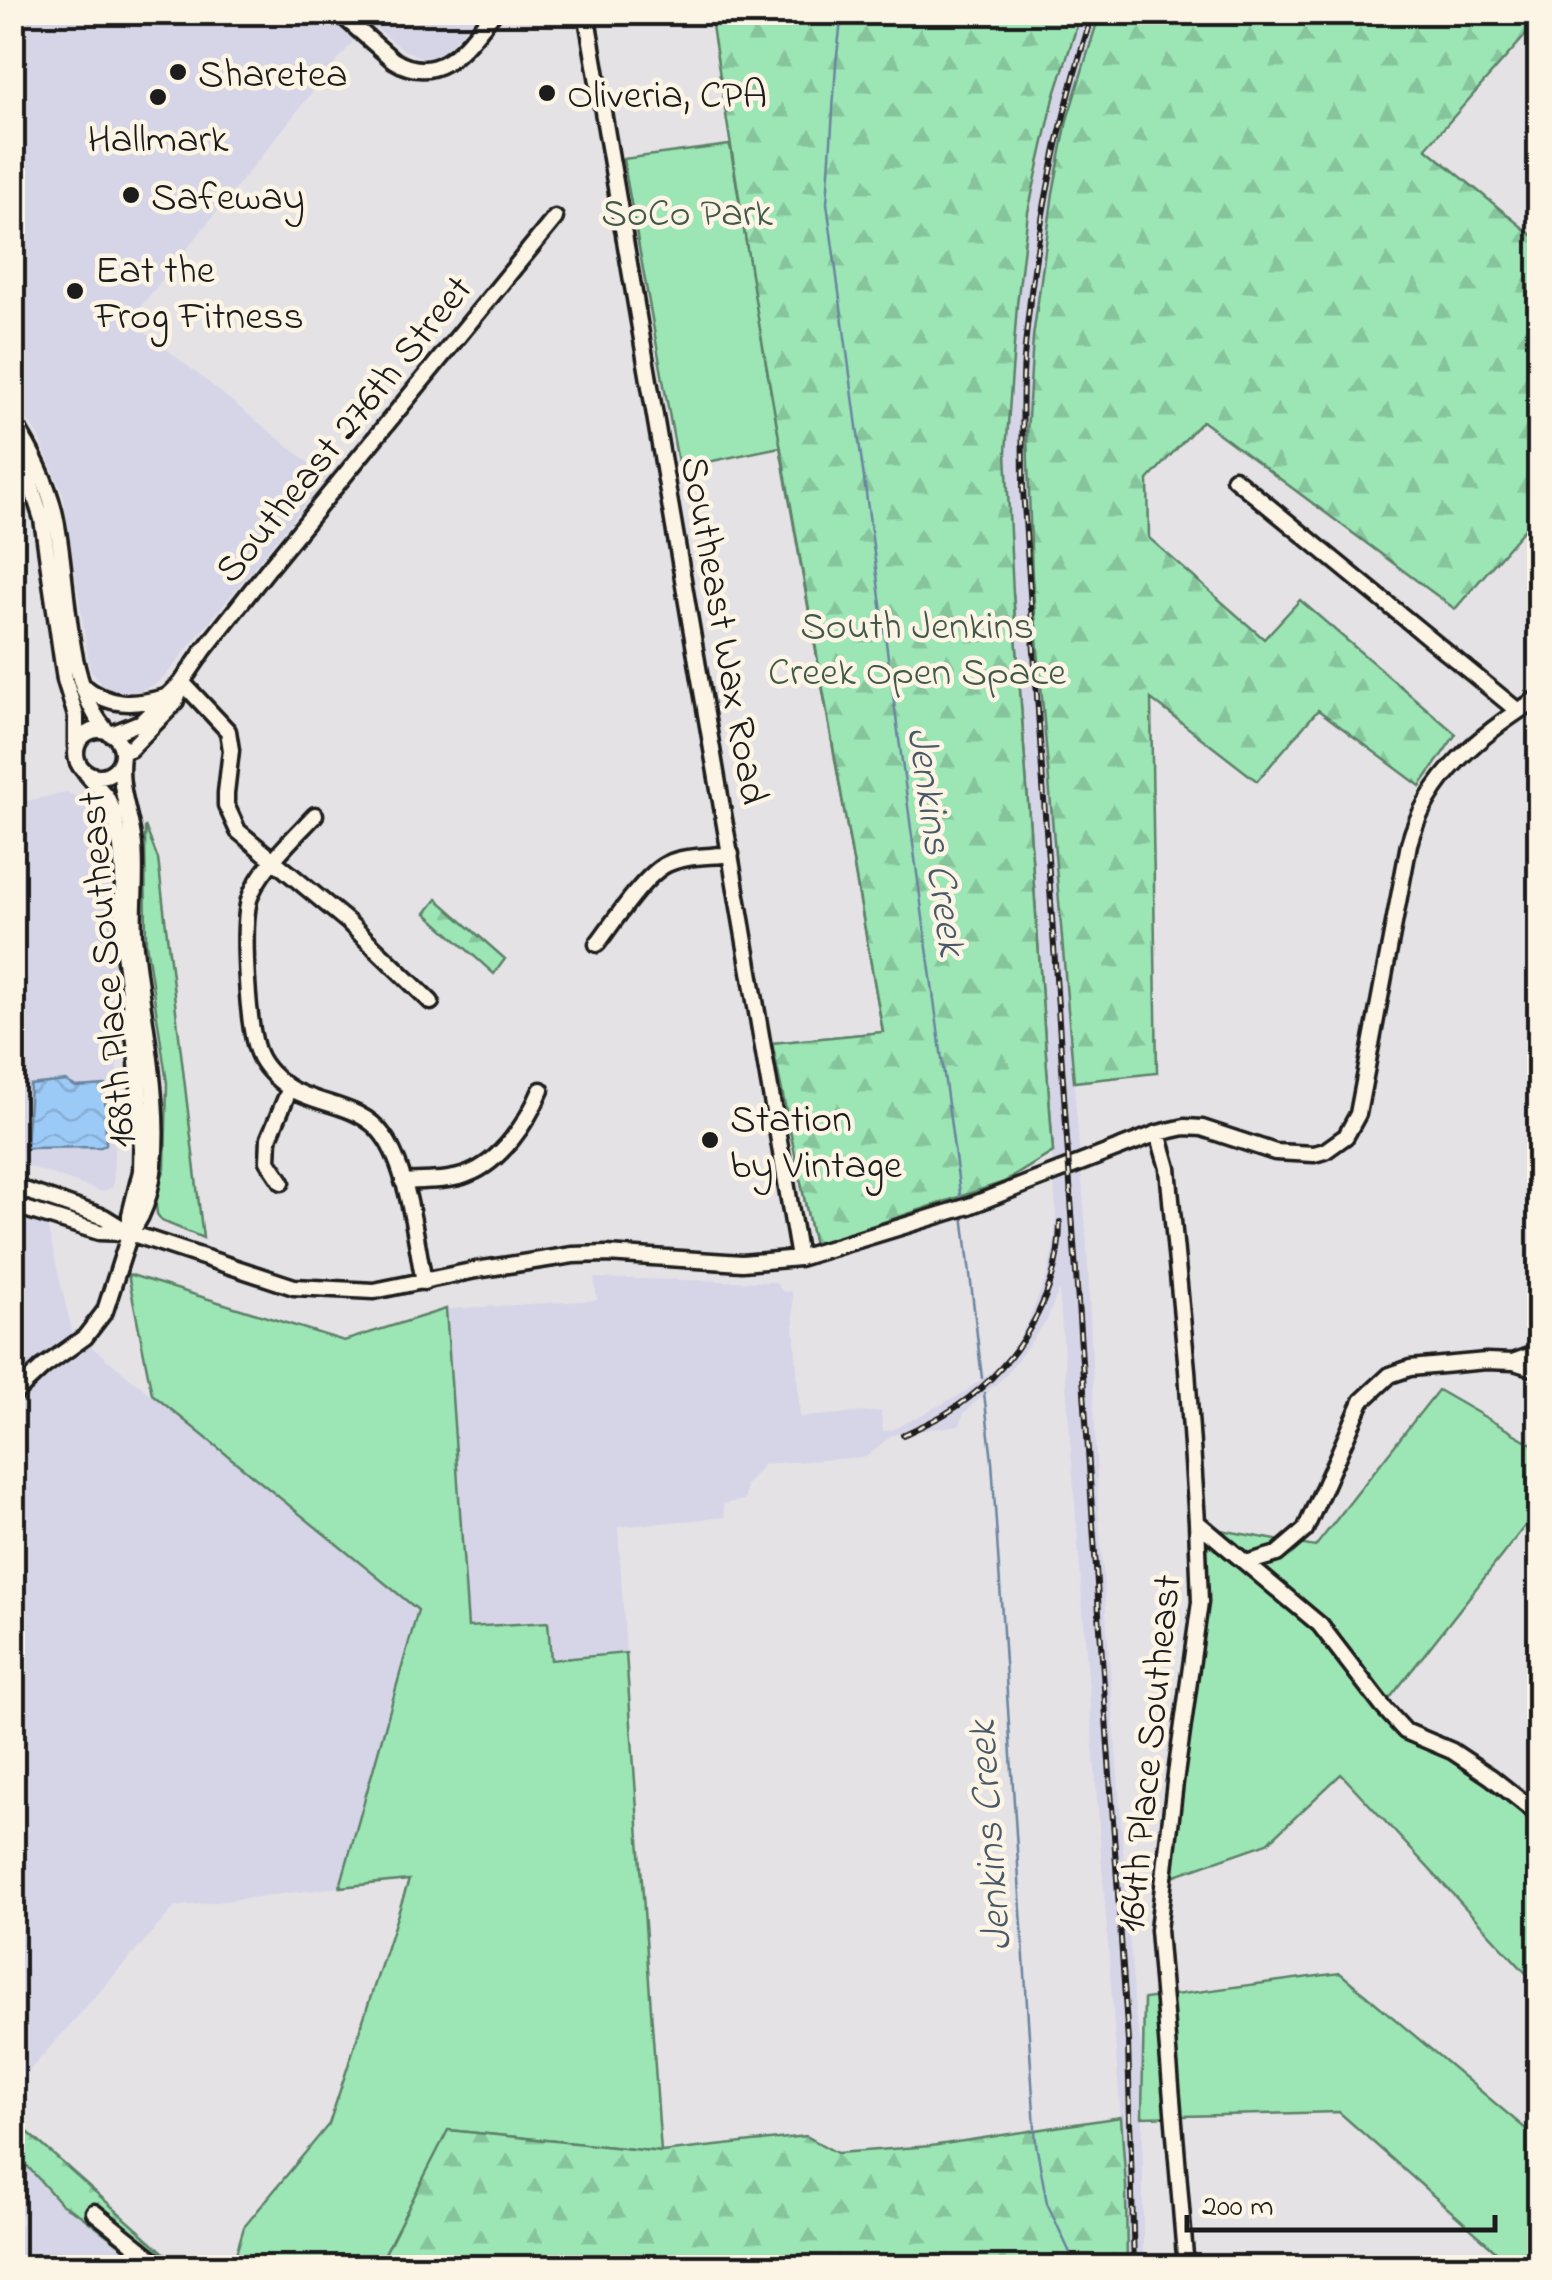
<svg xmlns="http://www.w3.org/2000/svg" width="1552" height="2280" font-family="'Indie Flower',sans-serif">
	<defs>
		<pattern id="forest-firs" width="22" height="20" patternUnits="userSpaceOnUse" patternTransform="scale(2.5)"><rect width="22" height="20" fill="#9ce6b5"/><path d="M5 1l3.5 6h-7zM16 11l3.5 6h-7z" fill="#86c59b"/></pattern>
		<pattern id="water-waves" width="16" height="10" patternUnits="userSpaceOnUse" patternTransform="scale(2.5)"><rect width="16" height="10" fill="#9ccaf7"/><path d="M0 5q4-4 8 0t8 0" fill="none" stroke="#86add3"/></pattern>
	</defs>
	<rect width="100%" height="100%" fill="#e5e2e6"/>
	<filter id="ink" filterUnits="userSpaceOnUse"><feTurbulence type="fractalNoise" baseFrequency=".01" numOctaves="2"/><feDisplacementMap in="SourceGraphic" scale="20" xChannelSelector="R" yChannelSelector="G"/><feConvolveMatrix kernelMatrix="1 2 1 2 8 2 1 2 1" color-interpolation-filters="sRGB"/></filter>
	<g filter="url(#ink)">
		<path fill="#d5d5e7" d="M13 12 323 13 355 39 130 320 327 477 167 674 154 685 139 691 116 692 101 684 90 669 63 494 38 436 13 398Z
			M358 13H479L454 41 438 56 421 57 403 50Z
			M1081 13H1100L1067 120 1053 193 1033 337 1027 434 1032 577 1087 1242 1098 1502 1135 2012 1143 2053V2267H1127L1126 2187 1059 1290 1047 1320 1007 1374 964 1413 960 1425 892 1435 866 1457 764 1464 746 1485 745 1500 723 1504 725 1517 618 1527 626 1653 550 1660 548 1622 468 1628 446 1309 597 1300 594 1278 775 1282 783 1292 792 1291 800 1417 881 1411 883 1431 892 1430 963 1393 990 1373 1012 1351 1028 1321 1047 1276 1055 1240 1056 1208 1013 593 1006 452 1017 305 1028 212 1054 98Z
			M67 792 99 809 110 884 118 1037 113 1187 102 1192 13 1161V804Z
			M13 1214 47 1225 72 1331 419 1610 340 1887 175 1907 13 2089Z
			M12 2150 73 2212 80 2215 149 2267H16L13 2257V2236L23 2221 13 2197Z"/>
		<path fill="#9ce6b5" stroke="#5c8168" stroke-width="2.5" d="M730 145 771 393 1013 593 1053 1152 1004 1182 814 1245 772 1043 883 1032 780 447 679 468 623 159Z
			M145 826 158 859 203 1238 162 1221 157 1214 155 1196 165 1168 167 1083 146 943Z
			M128 1274 344 1341 446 1309 468 1627 548 1622 551 1660 626 1653 661 2152 449 2130 378 2267H232L244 2227 329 2124 409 1880 340 1887 418 1610 152 1394Z
			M1438 1390 1539 1448V1508L1383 1707 1405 1731 1514 1794 1539 1816V1987L1341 1774 1268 1843 1164 1879 1204 1527 1315 1547Z
			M1340 1973 1539 2140V2267H1514L1339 2112 1142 2117 1144 1999Z"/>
		<path fill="url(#forest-firs)" stroke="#5c8168" stroke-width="2.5" d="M710 13H1081L1054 98 1028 212 1017 305 1006 452 1013 593 1053 1152 1004 1182 814 1245 772 1043 883 1032 757 312Z
			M1100 13H1539V20L1426 148 1539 241 1540 511 1455 609 1202 421 1148 480 1149 538 1264 639 1300 600 1456 734 1420 786 1318 710 1257 781 1151 699 1157 1073 1074 1082 1032 577 1027 434 1033 337 1053 193 1067 120Z
			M437 899 505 959 494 974 426 913Z
			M1121 2117 1126 2187 1127 2267H378L448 2130 661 2152 806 2136 837 2153 931 2146Z
			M12 2118 180 2267H149L80 2215 61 2204 13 2150Z"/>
		<path fill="url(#water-waves)" stroke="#69849f" stroke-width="2.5" d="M66 1081 76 1087 105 1085 106 1144 101 1147 26 1148 30 1085Z"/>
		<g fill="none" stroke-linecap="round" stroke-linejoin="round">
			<path stroke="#69849f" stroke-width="2.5" d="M842 12 836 64 827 203 961 1201
				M963 1214 982 1378
				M984 1393 992 1461 1036 2144 1047 2203 1077 2268"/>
			<g stroke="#1c1c1c" stroke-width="21">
				<path id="minor" d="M338 12 393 60C440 89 467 44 494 12
					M586 12 799 1258
					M12 420C31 449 46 478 54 511 70 575 62 686 109 733
					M12 445 28 476 42 519 65 680 76 716V747
					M1234 478 1518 711
					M182 682 228 731 231 750 226 793V805L238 831 348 922 431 1002
					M82 685C109 707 133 706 165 697
					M76 753a23 23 0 1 1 46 0a23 23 0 1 1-46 0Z
					M111 734 141 722 182 682 204 650 268 569 555 218
					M122 752 130 749 175 703 181 687
					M122 755C118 788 128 806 133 837 138 870 132 903 134 936 139 1014 182 1171 130 1233
					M315 815C295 837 257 871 249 900 242 927 247 1027 258 1053 263 1066 277 1080 288 1087 318 1106 361 1104 383 1135 408 1168 416 1241 424 1282
					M597 944C613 923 644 875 667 864 685 855 711 857 731 854
					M1158 1133 1168 1168 1187 1370 1197 1522 1200 1602 1175 1782 1158 1930 1186 2268
					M282 1182 268 1161 269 1138 290 1088
					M403 1182C424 1180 449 1182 468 1174 501 1162 528 1121 541 1090
					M12 1186 104 1217 130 1233 294 1287 374 1291 476 1270 573 1255 607 1254 742 1263 799 1258 969 1206 1158 1133 1185 1127 1202 1128 1275 1152 1314 1154 1325 1151 1346 1136 1358 1114 1409 844C1428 775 1481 734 1540 697
					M12 1205 99 1232 129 1233
					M1515 1361 1540 1352
					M12 1396 43 1367 85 1337 105 1311 130 1233V1215L141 1171 142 1125 136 1050 122 936 123 876 121 847 113 810 106 796 86 773
					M1197 1522 1320 1625 1383 1707 1405 1731 1452 1751 1491 1777 1540 1816
					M1246 1563 1277 1554 1305 1530 1362 1401 1390 1375 1410 1368 1486 1361 1514 1362 1540 1370
					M94 2212 164 2268"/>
			</g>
			<use href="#minor" stroke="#fcf5e5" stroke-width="14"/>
			<g stroke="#1c1c1c" stroke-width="6">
				<path id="rail" d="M1093 12C1057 125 1034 240 1024 358 1021 402 1023 446 1023 489L1128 2042 1134 2268
					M903 1435C917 1428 932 1422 945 1414 1011 1375 1060 1300 1060 1222"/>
			</g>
			<use href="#rail" stroke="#fcf5e5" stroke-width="2.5" stroke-dasharray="8" stroke-linecap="butt"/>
		</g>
	</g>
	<g fill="#1c1c1c" stroke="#fcf5e5" stroke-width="4">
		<circle cx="178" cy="72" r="10"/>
		<circle cx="547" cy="93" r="10"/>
		<circle cx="158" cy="97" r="10"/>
		<circle cx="131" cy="195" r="10"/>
		<circle cx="75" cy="291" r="10"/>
		<circle cx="710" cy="1140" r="10"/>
	</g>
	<g text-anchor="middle" stroke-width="9" stroke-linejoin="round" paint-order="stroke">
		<g font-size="40" fill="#1c1c1c" stroke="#fcf5e5" text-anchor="start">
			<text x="198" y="86">Sharetea</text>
			<text x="567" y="107">Oliveria, CPA</text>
			<text x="158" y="151" text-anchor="middle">Hallmark</text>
			<text x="151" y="209">Safeway</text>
			<text x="95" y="282">Eat the<tspan x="95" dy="46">Frog Fitness</tspan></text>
			<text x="730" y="1131">Station<tspan x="730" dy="46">by Vintage</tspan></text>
		</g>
		<g font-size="40" fill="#42594a" stroke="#fcf5e5">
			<text x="687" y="225">SoCo Park</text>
			<text x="917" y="638">South Jenkins<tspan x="917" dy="46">Creek Open Space</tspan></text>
		</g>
		<g font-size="40" fill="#1c1c1c" stroke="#fcf5e5">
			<text transform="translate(342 428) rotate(-51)" y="14">Southeast 276th Street</text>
			<text transform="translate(726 630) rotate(80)" y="14">Southeast Wax Road</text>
			<text transform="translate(105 970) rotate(-95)" y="14">168th Place Southeast</text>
			<text transform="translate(1147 1753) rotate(-84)" y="14">164th Place Southeast</text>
		</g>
		<g font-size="42" font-style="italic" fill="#495969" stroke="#fcf5e5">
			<text transform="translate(939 841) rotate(82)" y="15">Jenkins Creek</text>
			<text transform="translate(987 1836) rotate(-94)" y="15">Jenkins Creek</text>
		</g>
	</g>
	<rect width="1552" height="2280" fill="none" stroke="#fcf5e5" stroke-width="50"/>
	<rect x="25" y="25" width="1502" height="2230" fill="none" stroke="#1c1c1c" stroke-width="4" filter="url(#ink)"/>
	<path d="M1187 2215v15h308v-15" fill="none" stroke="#1c1c1c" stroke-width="5"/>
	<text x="1202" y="2215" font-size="30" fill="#1c1c1c" stroke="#fcf5e5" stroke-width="8" paint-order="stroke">200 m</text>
</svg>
